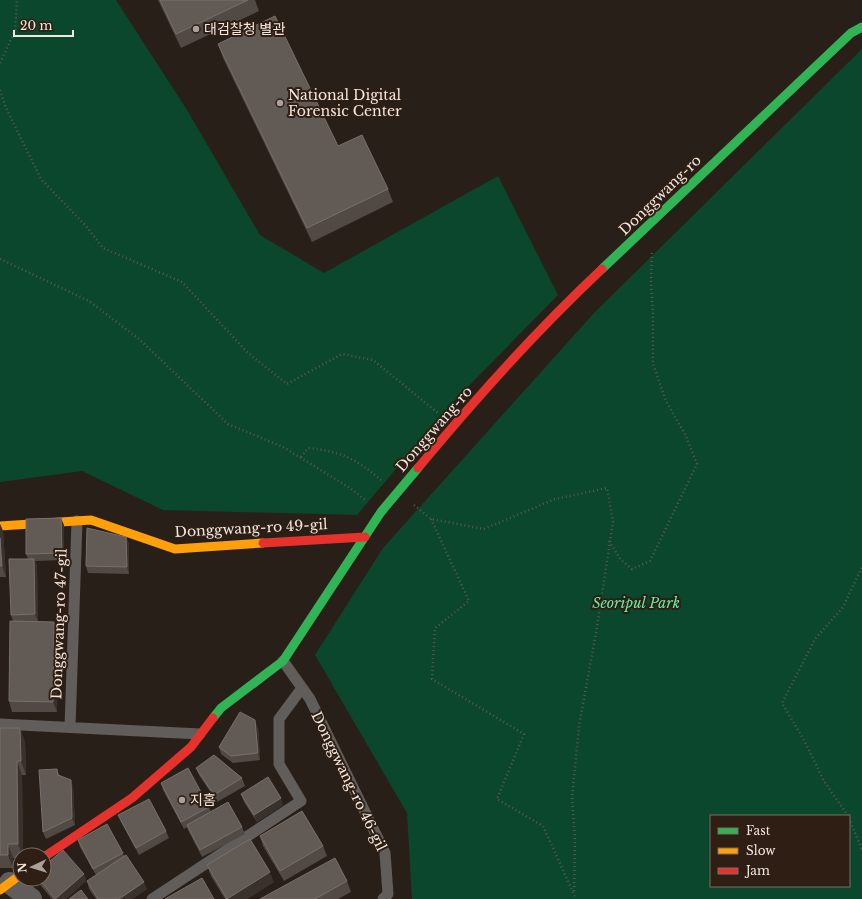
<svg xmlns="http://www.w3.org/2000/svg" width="862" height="899" font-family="'Libre Baskerville','Noto Sans KR',serif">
	<rect width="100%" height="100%" fill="#281f19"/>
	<path fill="#0b472c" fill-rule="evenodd" d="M0 0H116L187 110 260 235 324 273 498 176 558 295 451 404 357 515 163 510 82 471 0 482Z
		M862 49V899H412L407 813 315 655 383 548 594 313ZM711 816H849V886H711Z"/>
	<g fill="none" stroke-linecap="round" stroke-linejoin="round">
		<path stroke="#5c5754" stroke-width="2.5" stroke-dasharray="1 3" stroke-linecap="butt" d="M0 63 15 31 17 0
			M0 90 6 108 41 179 86 226 103 248 182 282 247 352 287 384 342 354 373 360 438 413
			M0 259 89 301 139 339 228 424 283 447 350 488 365 500
			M301 457 308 448C341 451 356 459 381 480
			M414 505 431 519 484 529 555 499 607 488 613 522 597 627 579 726 572 798 575 839 574 894
			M431 519 469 601 435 628 432 679 524 734 497 799 543 826 576 899
			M609 541 621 560 632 569 650 561 697 464 686 436 666 401 653 364V313L651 283 652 251
			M848 816 824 781 805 742 782 703 815 639 843 607 862 567
			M849 818 862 850"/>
		<path stroke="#615d5a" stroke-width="11" d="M283 661 310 699 385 853 388 894 383 899
			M0 724 200 734
			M70 727 77 521
			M152 899 301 801 279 764V719L302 688"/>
		<path stroke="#615d5a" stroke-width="22" d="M10 883 31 899"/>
		<path stroke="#30b455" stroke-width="9" d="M602 269 851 33 862 27
			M213 718 221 708 283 661 381 512 418 468"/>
		<path stroke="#ff9f0a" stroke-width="9" d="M0 526 91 520 175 549 263 543
			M0 890 20 875"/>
		<path stroke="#e5322d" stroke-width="9" d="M418 468C475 399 536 331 602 269
			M263 543 365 537
			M44 857 132 798 191 747 213 718"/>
	</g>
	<path fill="#504944" d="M158 0H255L259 11 181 48Z
		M218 44 388 189 393 202 312 242 223 58Z
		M0 524 3 531 6 577H0Z
		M64 525V560L35 561 37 566 38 621H30L58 632 57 712H12L9 701 13 621 11 615 28 559 26 554Z
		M126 537 129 544V574L88 573 86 566Z
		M258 727 260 760 233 763 221 754 219 747Z
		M0 728 25 741 26 775H22L23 855H20V858H13V868H0Z
		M196 768 242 778 245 786 217 802 199 775Z
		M57 769 59 775 73 787 75 825 46 839 43 832Z
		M161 783 209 807 211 812 242 827 245 834 202 857 189 832 187 827 184 829 163 790Z
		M241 794 283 805 257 822 244 802Z
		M118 815 166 831 169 838 139 855 121 822Z
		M260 836 323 846 327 856 284 881 263 846Z
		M78 840 123 853 124 856 147 889 132 899H96L89 889 87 881 96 875 80 847Z
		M207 865 274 882 247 899H225L211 876Z
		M84 874 86 881 66 899H52L37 881V879H44Z
		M347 881 351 892 338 899H260Z"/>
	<path fill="#39312c" d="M61 518 64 525V560L62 553Z
		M0 524 3 531 6 577 2 566 0 538Z
		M126 537 129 544V574L127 567Z
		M34 559 37 566 38 621 35 614Z
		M54 622 58 632 57 712 53 702Z
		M255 720 258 727 260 760 258 753Z
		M20 728 25 741 26 775 21 761Z
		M17 761 22 775 23 855H22L18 844Z
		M71 780 73 787 75 825 72 818Z
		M281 798 283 805 257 822 254 815Z
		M8 844 13 858V868L8 855Z
		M270 872 274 882 247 899H227Z
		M84 874 86 881 66 899H56Z
		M144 882 147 889 132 899H119Z"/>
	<path fill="#625a54" stroke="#78706a" d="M160 0H248L176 34Z
		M275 16 338 146 362 135 388 189 307 228 218 44Z
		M61 518 62 553 26 554V519Z
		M87 528 126 537 127 567 86 566Z
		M0 538 2 566H0Z
		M9 559H34L35 614 11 615Z
		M10 621 54 622 53 702 9 701Z
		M240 712 255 720 258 753 231 756 219 747Z
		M0 728H20L21 761H17L18 844H8V855H0Z
		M214 755 242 778 214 795 196 768Z
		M188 768 209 807 181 822 161 783Z
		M57 769 58 775 71 780 72 818 43 832 39 770Z
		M268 777 281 798 254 815 241 794Z
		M149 799 166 831 136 848 118 815Z
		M228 802 242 827 200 850 187 825Z
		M302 811 323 846 280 871 260 836Z
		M107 824 123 853 93 869 78 840Z
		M250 839 270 872 227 899 207 865Z
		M63 850 84 874 55 899 39 879H44V866Z
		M126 855 144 882 119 899H98L87 881Z
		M335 858 347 881 315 899H260Z
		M202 878 214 899H165Z
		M81 890 88 899H69Z"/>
	<g fill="#aba19a" stroke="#2e1e13" stroke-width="1.5">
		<circle cx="196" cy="29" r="4"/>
		<circle cx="280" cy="103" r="4"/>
		<circle cx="182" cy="800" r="4"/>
	</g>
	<g text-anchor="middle" stroke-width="4" stroke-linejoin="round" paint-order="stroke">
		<g font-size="14" fill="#f2e7df" stroke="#2e1e13" text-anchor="start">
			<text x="204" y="34">대검찰청 별관</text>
			<text x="288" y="100">National Digital<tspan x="288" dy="16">Forensic Center</tspan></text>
			<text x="190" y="805">지홈</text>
		</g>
		<g font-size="14" fill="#f2e7df" stroke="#2e1e13">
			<text transform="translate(660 195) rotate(-44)" y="5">Donggwang-ro</text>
			<text transform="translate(434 429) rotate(-49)" y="5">Donggwang-ro</text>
			<text transform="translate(251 528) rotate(-3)" y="5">Donggwang-ro 49-gil</text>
			<text transform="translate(59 624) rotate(-88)" y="5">Donggwang-ro 47-gil</text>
			<text transform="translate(349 781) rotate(64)" y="5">Donggwang-ro 46-gil</text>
		</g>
		<g font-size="14" font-style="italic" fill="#66eea8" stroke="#2e1e13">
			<text x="636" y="608">Seoripul Park</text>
		</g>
	</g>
	<rect x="710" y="815" width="140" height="72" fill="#2e1e13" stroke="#7c6e65"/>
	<rect x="718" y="828" width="20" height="6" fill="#30b455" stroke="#7c6e65"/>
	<text x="746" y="835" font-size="12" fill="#f2e7df">Fast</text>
	<rect x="718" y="848" width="20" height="6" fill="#ff9f0a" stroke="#7c6e65"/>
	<text x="746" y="855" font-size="12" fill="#f2e7df">Slow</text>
	<rect x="718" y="868" width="20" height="6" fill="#e5322d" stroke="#7c6e65"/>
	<text x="746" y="875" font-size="12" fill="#f2e7df">Jam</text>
	<g transform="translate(32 867) rotate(266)"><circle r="19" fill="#2e1e13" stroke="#7c6e65"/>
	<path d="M0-3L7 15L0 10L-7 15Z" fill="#aba19a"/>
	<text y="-6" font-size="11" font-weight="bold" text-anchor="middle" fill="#f2e7df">N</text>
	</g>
	<path d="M14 30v6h59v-6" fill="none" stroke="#f2e7df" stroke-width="2"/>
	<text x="20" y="30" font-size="12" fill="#f2e7df" stroke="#2e1e13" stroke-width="3" paint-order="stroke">20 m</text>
</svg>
